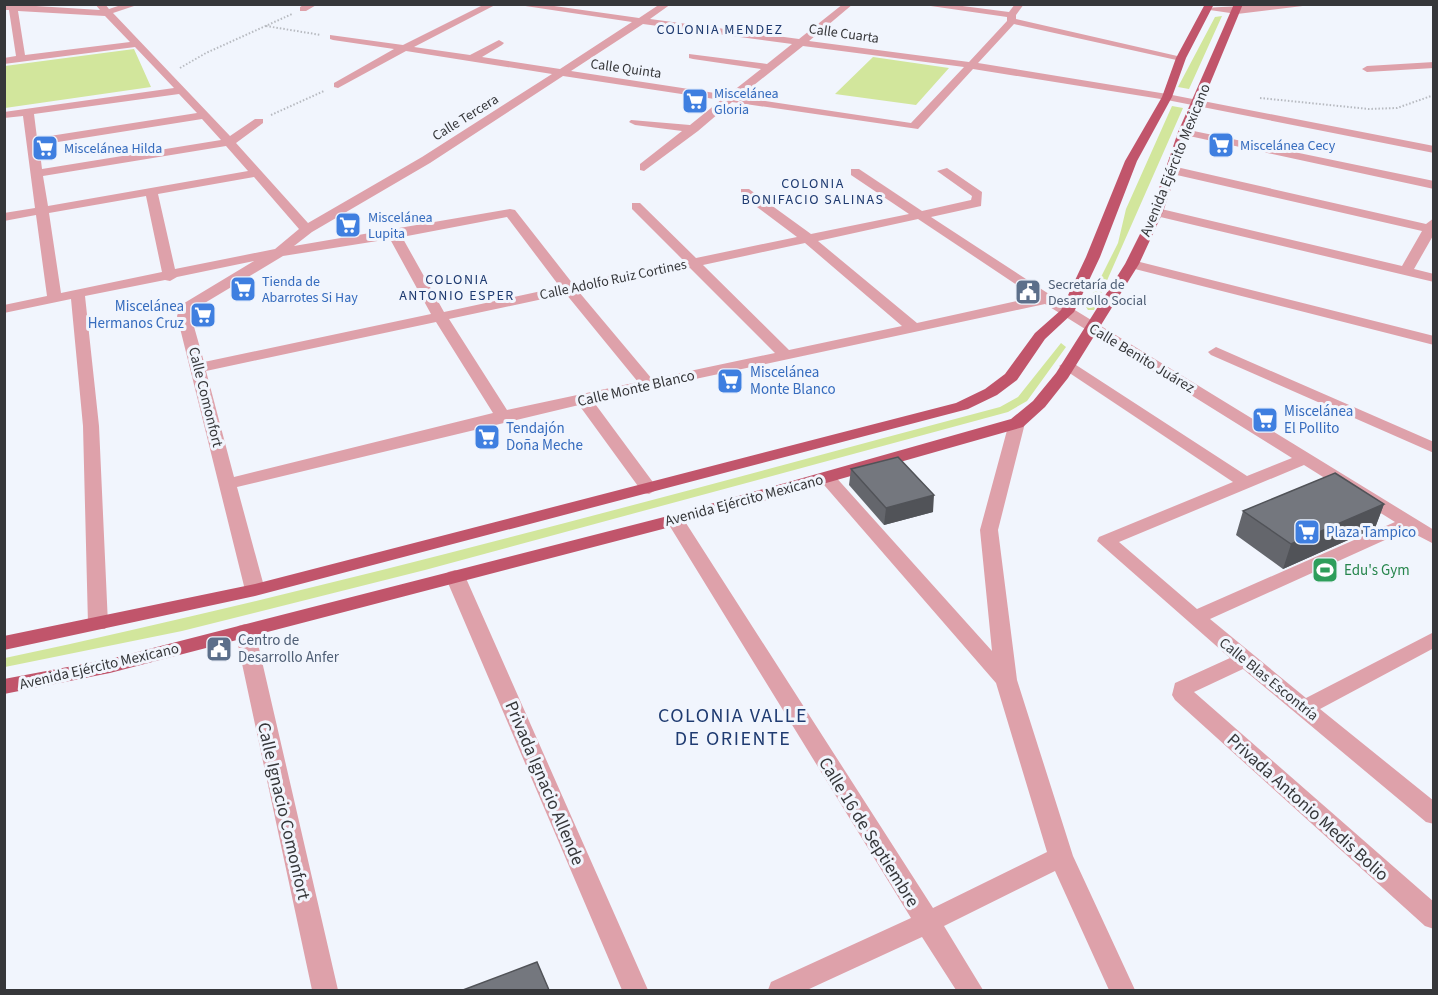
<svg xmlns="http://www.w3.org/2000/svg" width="1438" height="995" font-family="'Source Sans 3',sans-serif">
	<rect width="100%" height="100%" fill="#f1f5fd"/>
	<path fill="#d2e69c" d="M1222 16 1189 89 1178 87 1215 17Z
		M134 49 151 87 5 108V66Z
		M873 57 949 68 916 105 835 94Z
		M1172 106 1183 108 1094 310H1088L1086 307 1118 243 1126 209Z
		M1061 343 1066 347 1027 401 1008 412 425 570 182 631 5 667V658C340 587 669 495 1000 407L1018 397Z"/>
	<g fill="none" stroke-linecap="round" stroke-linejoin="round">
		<path stroke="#b7bac0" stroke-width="2" stroke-dasharray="1.5 2" stroke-linecap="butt" d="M266 26 321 35
			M180 68 206 53 292 14
			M1260 98 1369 109 1397 108 1434 95
			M271 115 324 91"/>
		<path fill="#dea1aa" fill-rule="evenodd" d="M4 4 100 10 95 4H105L109 9 124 4H140L113 13 230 136 255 119H263V123L236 143 308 223 422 157 552 74 406 51 338 88 334 87V83L394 49 333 40 330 39V35L403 45 485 4H497L414 47 470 55 499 40 504 43 502 45 482 57 560 69 632 22 512 4H540L639 18 660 4H671L650 19 799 39 843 4H853L809 41 969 62 1007 21V17L917 4H947L1009 12 1015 4H1024L1016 15V19L1186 58 1181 61 1014 24 978 63 1167 94 1434 146V153L1167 100 973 69 918 129 732 102 698 131 644 171 640 170V164L682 131 635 125 629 122 631 120 690 125 721 100 563 76 430 163 312 232 294 246 510 209 515 210 573 284 684 261 632 209V203H640L696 258 797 237 741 195V189H749L811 234 909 214 851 175V169H859L922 211 971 200 972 196 937 171 947 168 982 192 981 206 931 217 1052 296 1434 530V544L1407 530 1210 619 1306 698 1434 632V648L1320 709 1434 801V824L1426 822 1243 669 1194 692 1434 902V929L1425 926 1175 700 1172 695 1175 683 1230 658 1097 541 1099 537 1233 482 1059 366 1067 361 1073 363 1247 476 1292 458 1045 304 593 401 658 489 649 494 643 493 579 405 237 487 265 590 262 594H248L245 590 177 316 181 305 254 261 177 277 170 281 165 280 85 296 99 426 108 624 105 629H91L88 624 83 426 71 299 4 313V305L47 296 36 215 4 221V213L35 208 23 116 4 118V112L174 88 135 47 4 64V58L16 56 9 10H4ZM18 11 105 16 130 42 25 55ZM643 24 792 44 767 64 689 54V58L693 59 761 69 728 95 571 71ZM803 46 964 67 911 123 739 97ZM179 94 197 113 37 138 34 114ZM202 119 221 140 42 169 39 145ZM226 146 248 171 48 206 43 176ZM254 177 299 229 275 249 175 269 158 194ZM146 196 162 272 61 293 49 213ZM507 217 560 287 444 312 402 237ZM918 219 1035 297 917 323 818 241ZM390 239 431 314 204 362 191 316 193 310 283 256ZM805 243 902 326 789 350 703 265ZM690 268 775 353 652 379 579 292ZM566 294 638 382 507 410 449 319ZM436 322 493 413 234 477 206 371ZM1304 465 1395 522 1197 609 1119 542Z
			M305 4H318L306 11H300V7Z
			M1279 4H1319L1237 14 1203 9C1208 6 1267 6 1279 4Z
			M1434 62V68L1367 72 1362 69 1367 66Z
			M1184 129 1434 181V189L1180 134 1178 132Z
			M1172 166 1426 224 1434 218V234L1414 269 1434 274V282L1152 215 1151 212 1157 208 1402 266 1422 231 1168 173V167Z
			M1132 260 1434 336V345L1127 267V261Z
			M1216 347 1434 442V453L1211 355 1208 352Z
			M1017 418 1025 423 998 530 1017 680 1073 856 1135 990H1109L1055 871 944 926 983 990H956L922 937 807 990H768L771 982 911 918 666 520 675 514 684 520 933 908 1047 852 996 683 818 478 821 474H833L992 651 980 530 1009 423Z
			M455 570 462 572 465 576 648 990H622L445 576 448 572Z
			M245 624 252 626 255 631 338 990H312L235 631 238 626Z"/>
		<path fill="#c1556b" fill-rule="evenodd" d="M1205 4H1214L1186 58 1172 97 1137 161 1100 257 1074 312 1045 339 1017 380 997 395 968 409 255 596 4 650V636L255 584 956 403 985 389 1005 374 1035 333 1061 310 1086 257 1125 161 1162 97 1176 58Z
			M1234 4H1243L1190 132 1163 212 1139 264 1068 378 1045 407 1023 427 682 524 110 673 4 694V679L110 659 668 516 1011 419 1033 401 1056 373 1125 264 1151 212 1178 132Z"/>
	</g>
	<path fill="#64666c" d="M851 469 933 512 884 525 849 485Z
		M1384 504 1375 528 1283 569 1236 535 1243 511Z"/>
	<path fill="#515358" d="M934 495 933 512 884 525 886 508Z
		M1384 504 1375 528 1283 569 1291 544Z"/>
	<path fill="#74777e" stroke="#515358" stroke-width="1.5" d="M898 457 934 495 886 508 851 469Z
		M1335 473 1384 504 1291 544 1243 511Z
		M537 962 549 990H463Z"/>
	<defs>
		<g id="supermarket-square" transform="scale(1.35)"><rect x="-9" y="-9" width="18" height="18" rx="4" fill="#3f7fe0" stroke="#f1f5fd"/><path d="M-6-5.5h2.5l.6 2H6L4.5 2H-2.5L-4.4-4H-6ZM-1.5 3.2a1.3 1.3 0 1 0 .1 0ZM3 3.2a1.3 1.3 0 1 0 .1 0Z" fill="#fff"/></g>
		<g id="civic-square" transform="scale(1.35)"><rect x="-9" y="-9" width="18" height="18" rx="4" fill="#5c6f8a" stroke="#f1f5fd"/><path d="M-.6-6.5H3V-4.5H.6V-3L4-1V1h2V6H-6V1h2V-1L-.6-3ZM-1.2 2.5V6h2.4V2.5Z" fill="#fff"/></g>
		<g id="stadium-square" transform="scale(1.35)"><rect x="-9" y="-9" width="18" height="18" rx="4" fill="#2e9e5b" stroke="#f1f5fd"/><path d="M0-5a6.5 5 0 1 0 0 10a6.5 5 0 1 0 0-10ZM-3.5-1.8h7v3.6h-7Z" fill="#fff"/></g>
	</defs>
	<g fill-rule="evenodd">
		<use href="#supermarket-square" x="695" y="101"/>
		<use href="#supermarket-square" x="1221" y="145"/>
		<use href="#supermarket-square" x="45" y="148"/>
		<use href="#supermarket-square" x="348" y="225"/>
		<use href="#supermarket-square" x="243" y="289"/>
		<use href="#civic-square" x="1028" y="292"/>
		<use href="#supermarket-square" x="203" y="315"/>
		<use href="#supermarket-square" x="730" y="381"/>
		<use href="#supermarket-square" x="1265" y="420"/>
		<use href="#supermarket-square" x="487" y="437"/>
		<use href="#supermarket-square" x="1307" y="532"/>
		<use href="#stadium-square" x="1325" y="570"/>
		<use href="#civic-square" x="219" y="649"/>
	</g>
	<g text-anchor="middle" stroke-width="6" stroke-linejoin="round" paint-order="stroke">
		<g font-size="14" letter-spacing="1.5" fill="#1f3b71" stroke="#f1f5fd">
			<text x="720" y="34">COLONIA MENDEZ</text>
			<text x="813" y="188">COLONIA<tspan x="813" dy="16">BONIFACIO SALINAS</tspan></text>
			<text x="457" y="284">COLONIA<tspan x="457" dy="16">ANTONIO ESPER</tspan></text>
		</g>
		<g font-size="14" fill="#36373a" stroke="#f1f5fd">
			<text transform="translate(844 33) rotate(8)" y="5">Calle Cuarta</text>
			<text transform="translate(626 68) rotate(8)" y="5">Calle Quinta</text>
			<text transform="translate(465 117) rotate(-32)" y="5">Calle Tercera</text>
			<text transform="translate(613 279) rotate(-12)" y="5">Calle Adolfo Ruiz Cortines</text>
		</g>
		<g font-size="14" fill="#366cbe" stroke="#f1f5fd" text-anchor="start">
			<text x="714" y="98">Miscelánea<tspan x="714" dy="16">Gloria</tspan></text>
			<text x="1240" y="150">Miscelánea Cecy</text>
			<text x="64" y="153">Miscelánea Hilda</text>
			<text x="368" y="222">Miscelánea<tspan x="368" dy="16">Lupita</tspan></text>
			<text x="262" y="286">Tienda de<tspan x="262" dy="16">Abarrotes Si Hay</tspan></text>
		</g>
		<g font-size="14" fill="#4e5e75" stroke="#f1f5fd" text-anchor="start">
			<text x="1048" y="289">Secretaría de<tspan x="1048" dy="16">Desarrollo Social</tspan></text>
		</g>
		<g font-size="15" fill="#36373a" stroke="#f1f5fd">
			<text transform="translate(1175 160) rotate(-68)" y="5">Avenida Ejército Mexicano</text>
			<text transform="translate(1142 358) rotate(31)" y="5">Calle Benito Juárez</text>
			<text transform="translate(636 388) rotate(-13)" y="5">Calle Monte Blanco</text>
			<text transform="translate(206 397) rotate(76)" y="5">Calle Comonfort</text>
			<text transform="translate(744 500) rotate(-15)" y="5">Avenida Ejército Mexicano</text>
			<text transform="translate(99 666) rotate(-13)" y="5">Avenida Ejército Mexicano</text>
			<text transform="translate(1269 679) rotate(39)" y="5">Calle Blas Escontría</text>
		</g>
		<g font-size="15" fill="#366cbe" stroke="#f1f5fd" text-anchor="start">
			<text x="184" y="311" text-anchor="end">Miscelánea<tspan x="184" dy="17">Hermanos Cruz</tspan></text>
			<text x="750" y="377">Miscelánea<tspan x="750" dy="17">Monte Blanco</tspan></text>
			<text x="1284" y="416">Miscelánea<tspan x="1284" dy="17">El Pollito</tspan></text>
			<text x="506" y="433">Tendajón<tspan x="506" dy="17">Doña Meche</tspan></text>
			<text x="1326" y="537">Plaza Tampico</text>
		</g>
		<g font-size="15" fill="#27864d" stroke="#f1f5fd" text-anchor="start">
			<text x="1344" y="575">Edu's Gym</text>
		</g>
		<g font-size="15" fill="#4e5e75" stroke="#f1f5fd" text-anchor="start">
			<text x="238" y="645">Centro de<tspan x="238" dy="17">Desarrollo Anfer</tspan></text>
		</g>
		<g font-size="18" fill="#36373a" stroke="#f1f5fd">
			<text transform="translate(545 783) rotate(67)" y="6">Privada Ignacio Allende</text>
			<text transform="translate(1308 807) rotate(42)" y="6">Privada Antonio Medis Bolio</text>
			<text transform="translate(284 811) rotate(77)" y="6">Calle Ignacio Comonfort</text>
			<text transform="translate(869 832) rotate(58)" y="6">Calle 16 de Septiembre</text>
		</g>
		<g font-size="20" letter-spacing="1.5" fill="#1f3b71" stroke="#f1f5fd">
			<text x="733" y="722">COLONIA VALLE<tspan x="733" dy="23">DE ORIENTE</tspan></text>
		</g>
	</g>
	<rect width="1438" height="995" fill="none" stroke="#36373a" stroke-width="12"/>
</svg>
